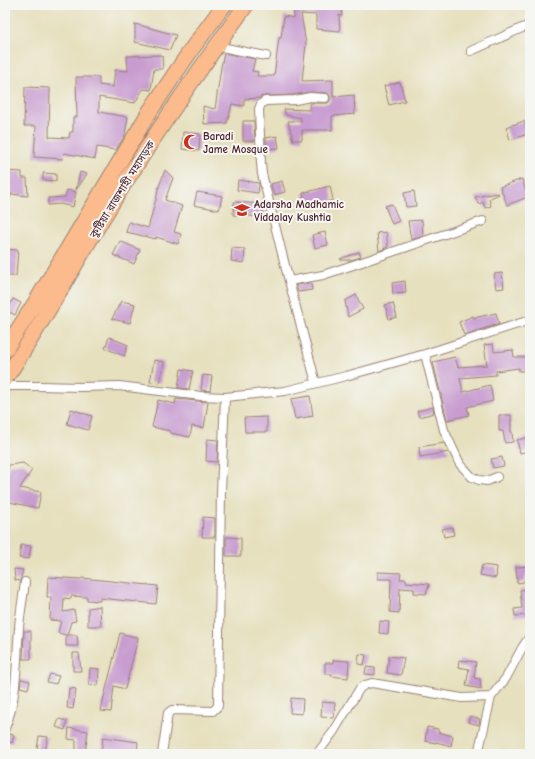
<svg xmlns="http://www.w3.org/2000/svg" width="535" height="759" font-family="'Comic Neue','Noto Sans Bengali',sans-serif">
	<rect width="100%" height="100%" fill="#f6f6f2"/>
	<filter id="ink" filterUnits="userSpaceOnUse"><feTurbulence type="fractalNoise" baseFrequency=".025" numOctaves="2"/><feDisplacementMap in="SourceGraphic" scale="8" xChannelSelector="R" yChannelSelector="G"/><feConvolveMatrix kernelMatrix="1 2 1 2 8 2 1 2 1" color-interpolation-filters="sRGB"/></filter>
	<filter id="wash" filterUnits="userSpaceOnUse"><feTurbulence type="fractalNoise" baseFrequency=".012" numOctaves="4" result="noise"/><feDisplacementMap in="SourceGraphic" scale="16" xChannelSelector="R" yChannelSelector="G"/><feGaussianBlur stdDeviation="0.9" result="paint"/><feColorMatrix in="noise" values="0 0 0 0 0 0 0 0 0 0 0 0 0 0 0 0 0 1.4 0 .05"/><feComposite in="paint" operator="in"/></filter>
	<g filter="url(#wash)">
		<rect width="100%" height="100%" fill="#e6e0be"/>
		<g id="blocks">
			<path fill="#c89cd0" d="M293 5H341L342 16 339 15 340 31 316 29V15L301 14 306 44 302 81 333 80V97L354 95 355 114 332 116V130H302V140H293L288 121H301V118L286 115 284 109 310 110V103H328L330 101V96L328 93 310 92 294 95 265 96 260 97 259 98 244 99V106L232 104 227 123 204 124 203 106 215 109 221 67 224 53 255 59 252 71 258 72 257 76H274L279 38H281L284 16 294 18Z
				M135 24 176 35 170 50 135 42Z
				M162 55 163 69H154L151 90 143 89 135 103 99 97V112L128 117 125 135 116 150 97 147 95 159 64 153 63 159 34 157 36 126H24L25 87 50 88 49 137 69 138 70 132H73V117H77L76 77H99V85L113 87 115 70 128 71 127 56Z
				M400 82 405 101 389 105 384 86Z
				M243 121H254L255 141H243Z
				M524 121 528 134 510 140 506 127Z
				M183 132 200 134 199 151 182 149Z
				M277 136 279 148 266 149V138Z
				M165 170 173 178 165 200 182 206 174 232 181 234 178 244 156 237V239L126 232 129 222 148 228 158 192H157Z
				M6 171 22 172V178H27L28 196 11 194V197L5 196Z
				M80 172 87 174 76 190Z
				M43 173 56 174V181L43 180Z
				M522 179 528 197 507 205 500 187Z
				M238 180 259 183V185L258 193 237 190Z
				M282 181 285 192 274 195 271 184Z
				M330 186 333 200 307 207 303 193Z
				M67 190 76 192 73 207 60 204 48 205V198L65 197Z
				M414 191 416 206 406 207 404 193Z
				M197 192 222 196 219 210 194 205Z
				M498 193 499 194 489 199 491 206 485 208 483 202 479 204 475 197Z
				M234 202 264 204 263 217 233 215Z
				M392 204 399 221 392 224 385 206Z
				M422 220 423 236 411 240 408 221Z
				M325 232 328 245 315 248 312 235Z
				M386 232 388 247 379 251 377 233Z
				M120 241 140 250 134 264 113 255Z
				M232 248 245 249 244 263 231 261Z
				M5 249 18 250 16 276H5Z
				M359 252 361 257 351 260H341L340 259Z
				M502 273 504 288 496 289 494 274Z
				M405 281 406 293 393 294 392 283Z
				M311 283 312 290 298 292 296 285Z
				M356 295 363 309 348 317 345 301Z
				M13 299 21 303 15 315 7 311Z
				M121 301 135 304 130 323 112 319Z
				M393 303 397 317 389 319 385 305Z
				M496 313 499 324 464 335 459 322 473 316 474 318Z
				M109 337 128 345 124 356 105 348Z
				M493 344 494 352 513 350 514 357H530V371H519V368L496 371V375L460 378 463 392 490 385 493 401 467 407 469 415 447 420 433 362 455 357 458 367 487 365 484 345Z
				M154 360 164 362 160 383 150 382Z
				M181 369 193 371 189 389 178 388Z
				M203 375 212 376 210 391 201 390Z
				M310 396 313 416 295 419 291 399Z
				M176 399 208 402 204 428 192 426 190 437 170 433V431L152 427 158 400 175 404Z
				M433 407 434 413 419 417 417 411Z
				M71 409 92 416 88 430 67 424Z
				M499 415H511V432H512L513 442 505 443 503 431H499Z
				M267 417V432H245L244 418Z
				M530 437V444L527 445 528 451 520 453 517 440Z
				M207 439 218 440 217 462 206 461Z
				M444 443 449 452 420 457 419 447Z
				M502 457 504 466 493 468 491 459Z
				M23 463 32 470 20 488 41 492 38 508 9 502 5 503V481L9 465Z
				M203 517 215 518V537H202Z
				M452 527 454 535 444 537 442 529Z
				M226 537 241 538V556H226Z
				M21 545 31 546 29 559 19 558Z
				M482 565 497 567 496 578 480 575Z
				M530 566V573L527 574 524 582 517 583 516 567Z
				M14 569 23 570 21 578 20 581 15 580Z
				M378 572 401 573 400 579H406V582L429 584 428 590 427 589 426 594 414 593V589L400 588 399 613 390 612 391 579H378Z
				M48 577 81 579 82 578 158 586 156 604 100 598V601L87 600V597L71 596V599L64 598 63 612 74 610 76 621 71 622 67 635H77L78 646H66V635L58 633 61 621 50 620 51 597H47Z
				M530 589V615L515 616 514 609 522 608 520 590Z
				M100 606 101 626H88V608Z
				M380 621 389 622 388 634 379 633Z
				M24 631H31V659H23Z
				M120 633 138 638 125 689 114 686 111 712 101 711 103 701Z
				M73 653H79L81 671H73Z
				M359 654 366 655 364 665 358 664Z
				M389 656 404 658 401 675 387 673Z
				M333 660 349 661 348 678 331 676 332 674H325V663H333Z
				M459 660 476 662 474 678 480 679 481 689 466 686 469 669 458 667Z
				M366 667 375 668V675L365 674Z
				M90 668 99 669 98 686 89 685Z
				M50 674 59 676 56 684 47 682Z
				M21 679 30 681 28 689 20 687Z
				M69 688 76 689 73 709 67 708Z
				M291 698 303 699 302 714 290 713Z
				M322 702 335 703 334 718 321 717Z
				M470 716 480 719 479 725 468 722Z
				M59 719 67 721 65 730 56 727Z
				M427 727 438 729V732L453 736 451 746 436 742V743L425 741Z
				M69 728 88 731 85 754H76V740L68 739Z
				M5 733 14 735 12 743 5 741Z
				M39 736 48 737 45 751 37 749Z
				M103 737 138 742 137 754H101Z"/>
		</g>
	</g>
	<g filter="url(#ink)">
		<use href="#blocks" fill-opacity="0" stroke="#988074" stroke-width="1"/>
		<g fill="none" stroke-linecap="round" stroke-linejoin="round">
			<g stroke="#988074" stroke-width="10">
				<path id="street" d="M216 46 266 56
					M471 51 522 28 530 25
					M289 281 323 275 404 248 483 221
					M425 354 444 430 460 464 472 477 479 480 487 481 497 477
					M316 383 289 281 262 174 261 163 259 109 261 104 265 101 295 100 310 97 325 98
					M5 386H39L81 387 119 386 201 396 225 397 285 391 346 376 425 354 530 320
					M5 728C18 697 16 661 19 628 20 613 23 598 25 582
					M162 754 168 713 172 710 213 711 218 706 221 492 225 397
					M317 754 334 731 360 688 365 685 372 683 462 698 491 697
					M478 754 491 697 506 678 522 648 530 636"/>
			</g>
			<g stroke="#988074" stroke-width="17">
				<path id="highway" d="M5 350 37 300 150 111 191 50 224 5
					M5 379C46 318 81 252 120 190 160 127 202 65 246 5"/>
			</g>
			<use href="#street" stroke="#fff" stroke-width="8"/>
			<use href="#highway" stroke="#fbbb8c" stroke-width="15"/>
		</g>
	</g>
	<defs>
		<g id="mosque-bare" transform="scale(1.2)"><path d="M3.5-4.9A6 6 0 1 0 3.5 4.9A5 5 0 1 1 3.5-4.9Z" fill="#c8321e" stroke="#f6f6f2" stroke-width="2.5" paint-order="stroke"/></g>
		<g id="school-bare" transform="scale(1.2)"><path d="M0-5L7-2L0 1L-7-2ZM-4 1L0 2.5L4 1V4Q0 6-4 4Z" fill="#c8321e" stroke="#f6f6f2" stroke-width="2.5" paint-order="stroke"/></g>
	</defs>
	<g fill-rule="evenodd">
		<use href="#mosque-bare" x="191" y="142"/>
		<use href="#school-bare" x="242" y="210"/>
	</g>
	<g text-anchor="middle" stroke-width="4" stroke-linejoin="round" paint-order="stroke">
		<g font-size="11" font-weight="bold" fill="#4a1f2b" stroke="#f6f6f2" text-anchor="start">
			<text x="203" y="140">Baradi<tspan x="203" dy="13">Jame Mosque</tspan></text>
			<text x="254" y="208">Adarsha Madhamic<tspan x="254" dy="13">Viddalay Kushtia</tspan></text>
		</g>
		<g font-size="11" fill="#4a1f2b" stroke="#f6f6f2">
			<text transform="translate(122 189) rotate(-58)" y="4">কুষ্টিয়া রাজশাহী মহাসড়ক</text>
		</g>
	</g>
	<rect width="535" height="759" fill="none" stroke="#f6f6f2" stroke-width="20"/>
</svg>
